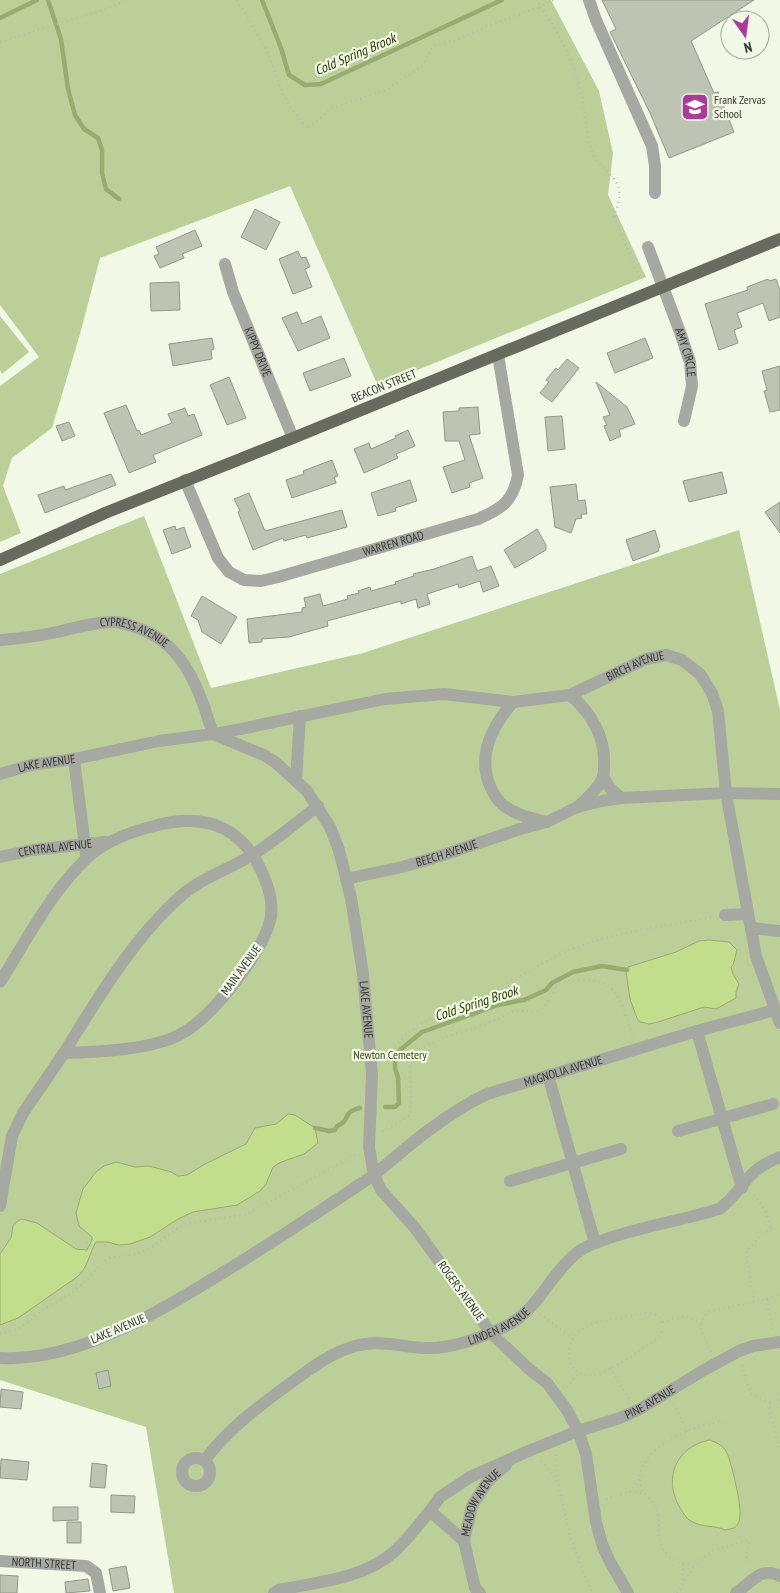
<svg xmlns="http://www.w3.org/2000/svg" width="780" height="1593" font-family="'PT Sans Narrow',sans-serif">
	<rect width="100%" height="100%" fill="#f1f8e6"/>
	<path fill="#bccf99" d="M0 0H551L599 91 613 153 608 195 646 277 378 386 290 186 100 258 80 334 52 428 12 458 3 486 21 533 0 542V386L39 357 0 305Z
		M0 316 29 352 2 374 0 370Z
		M144 516 211 688 363 653 739 530 780 710V1593H174L146 1427 0 1380V574Z"/>
	<path fill="#c2dd8b" stroke="#98ab70" d="M709 940 729 942 737 950 733 965 731 967 733 974 739 984 736 992V998L716 1009 704 1007 658 1022 649 1024 640 1022 637 1018 630 999 626 972 628 967 676 952 699 941Z
		M288 1114 295 1115 315 1128 318 1143 304 1154 279 1163 273 1167 266 1184 260 1191 237 1205 193 1212 178 1219 150 1237 130 1244 119 1245 107 1242H96C89 1253 88 1268 77 1277L18 1318 0 1325V1254L11 1238 13 1226 16 1222 22 1219 37 1223 76 1249 87 1250 92 1240V1237L79 1226 76 1213 83 1189 96 1172 104 1166 116 1162 135 1167 149 1166 171 1172 178 1176 187 1175 205 1164 246 1144 255 1128 276 1124Z
		M709 1440C716 1442 722 1445 726 1451 731 1460 741 1503 740 1514 740 1520 739 1524 734 1528L725 1530C716 1525 702 1528 691 1521 685 1518 683 1512 679 1506 663 1477 677 1447 709 1440Z"/>
	<g fill="none" stroke-linecap="round" stroke-linejoin="round">
		<path stroke="#98ab70" stroke-width="4.5" d="M48 0 61 39 68 89 75 115 84 129 98 138 102 150V173L106 189 119 199
			M262 0 281 48 289 75 305 85 321 84 502 0
			M0 18 37 0
			M385 1107H395L399 1103 398 1078 395 1068V1058L400 1050 422 1032 498 1005 524 1000 546 990 552 983 573 972 602 966 627 970
			M315 1128 329 1131 335 1130 337 1126C353 1119 340 1113 360 1108"/>
	</g>
	<path fill="#bdc4b3" stroke="#939988" d="M602 0H754L691 41 714 93 718 92 734 132 669 158 650 113 610 32 616 29Z
		M255 209 280 222 266 250 241 237Z
		M195 230 202 246 182 254 184 258 160 268 154 256 159 254 156 247Z
		M298 251 301 258 306 257 310 267 305 269 312 287 293 294 279 259Z
		M768 279 769 281 776 279 780 290V317L769 321 763 303 737 313 742 327 734 330 738 343 719 350 705 304 748 290 747 287Z
		M179 282 180 310 151 311 150 283Z
		M297 312 302 324 321 316 330 338 298 351 282 318Z
		M212 338 214 349 211 350 212 359 173 366 169 344Z
		M645 338 653 358 615 373 607 353Z
		M344 358 351 376 310 391 303 373Z
		M567 359 579 368 552 402 540 393 549 382 546 380 556 368 558 370Z
		M780 366V410L770 412 764 391 767 390 762 371Z
		M229 377 246 418 227 425 210 385Z
		M596 382 627 407 635 424 619 430 621 436 610 441 604 426 607 425 603 417 610 415Z
		M126 405 137 431 139 430 141 435 172 423 168 414 185 408 188 416 194 414 202 435 153 455 156 462 129 473 104 413Z
		M478 407 480 434 469 435 483 478 469 483 470 487 452 493 443 467 465 460 459 441H445L443 412 459 411V408Z
		M562 416 565 449 548 451 545 417Z
		M69 422 75 436 62 441 56 426Z
		M408 430 415 446 396 454 398 458 364 473 354 449 369 443 371 449 396 438 395 436Z
		M332 460 338 476 334 477 336 483 292 498 286 480 304 474 303 471Z
		M722 472 727 493 689 502 683 481Z
		M111 474 116 485 45 513 38 495 64 486 65 490Z
		M410 480 417 501 395 508 396 511 378 516 371 493Z
		M576 484 578 501 585 500 587 514H581L582 518 576 519 571 533 555 527 550 487Z
		M249 493 265 531 342 510 347 527 307 538 306 535 284 541 283 538 253 550 238 512 240 511 234 499Z
		M780 502V533L765 512Z
		M175 526 176 530 184 527 191 547 172 554 163 530Z
		M537 529 546 545V550L515 568 504 550Z
		M655 530 660 547 658 548 659 551 633 561 626 540Z
		M472 556 477 571 491 566 499 586 483 592 480 581 459 588 458 584 427 594 430 604 418 608 416 599 401 604V601L327 621 328 626 289 637 262 639V642L249 643 247 619 302 612V608L306 607 304 598 320 594 323 606 348 599 347 596 359 593 358 591 370 587 371 591 396 584 395 582 414 576 413 574 434 569Z
		M202 596 237 617 221 644 202 632 198 620 191 616Z
		M108 1370 111 1386 99 1389 96 1373Z
		M1 1389 23 1392 21 1409 0 1407Z
		M1 1459 29 1462 27 1480 0 1478Z
		M92 1463 107 1465 105 1488 90 1487Z
		M111 1495 135 1496 134 1513 111 1512Z
		M53 1507H78V1520L53 1521Z
		M67 1522H81V1543H67Z
		M126 1566 130 1588 113 1591 109 1569Z
		M0 1575 18 1576 17 1593H0Z
		M88 1579 90 1591 66 1593 65 1582Z"/>
	<g fill="none" stroke-linecap="round" stroke-linejoin="round">
		<path stroke="#b8beaf" stroke-width="2.5" stroke-dasharray="1 4" stroke-linecap="butt" d="M237 0 267 51 285 99 307 129 330 109 388 89 422 66 433 46 460 39 487 26 540 7 538 0
			M553 0 540 7C560 32 575 65 582 97 586 118 585 133 593 154 598 166 613 174 617 184 623 195 617 206 614 217L641 281
			M0 42 109 8 127 0
			M385 1058C416 1017 454 1007 499 987 523 977 545 960 569 950 611 933 668 925 713 917
			M382 1131 391 1127 410 1115C415 1091 401 1065 423 1047 446 1035 471 1030 495 1020 501 1018 506 1014 512 1012 520 1009 527 1012 535 1011 548 1009 550 995 557 987 563 980 575 980 583 980 623 980 621 1008 633 1036
			M754 1195 766 1212 771 1229
			M86 1243 98 1250
			M767 1299 772 1330
			M754 1302 746 1251 766 1231 771 1229 780 1230
			M645 1313C664 1313 669 1329 654 1341 639 1350 611 1372 595 1375 563 1381 561 1339 585 1327 599 1319 629 1317 645 1313Z
			M540 1314 573 1339
			M663 1322 686 1316 701 1323
			M0 1334 20 1328 50 1305 71 1294 94 1272 103 1262 109 1258 135 1254 149 1249 179 1227 189 1223 245 1215 357 1154
			M711 1352C704 1338 693 1322 710 1311L767 1299 780 1294
			M742 1365 747 1383 752 1394 770 1403
			M610 1368 629 1399
			M567 1387 579 1373
			M780 1400 770 1403 769 1407 780 1451
			M674 1404 688 1432
			M724 1422C697 1421 636 1450 640 1482 641 1495 653 1499 657 1510 660 1519 658 1528 659 1537 661 1555 678 1565 695 1565L714 1550 749 1540C750 1551 741 1556 751 1565
			M556 1455 558 1482
			M541 1461 554 1475 558 1483 571 1540 592 1593
			M629 1492 639 1479
			M606 1499 629 1492 642 1493
			M683 1564V1583
			M677 1593 695 1565"/>
		<g stroke="#a6a9a2" stroke-width="12">
			<path d="M589 0 596 20 652 146 655 166V193"/>
			<path id="s1" d="M648 247 680 332 690 362 692 386 684 421"/>
			<path id="s2" d="M225 264 233 292 293 438"/>
			<path id="s3" d="M185 480 218 558 229 572 244 580 261 581 278 577 478 519C501 509 513 502 518 475L498 355"/>
			<path id="s4" d="M0 640C19 639 38 636 57 632 75 628 94 622 113 622 124 622 133 626 143 630 186 647 200 693 213 734L231 731 385 699 444 694 513 702 570 695 646 659 666 655 682 660 700 674 712 693 718 711 726 793 756 956 780 1023"/>
			<path d="M570 695C591 712 606 738 604 766 604 769 604 774 603 777 599 788 586 799 578 807"/>
			<path d="M513 702C493 725 477 755 490 786 493 793 497 800 503 805 515 815 532 818 546 822"/>
			<path d="M74 759 86 854"/>
			<path id="s5" d="M0 774 31 765 74 759 159 741 213 734 264 755 275 762 307 791 330 827 339 850 351 898 363 974 372 1075 369 1147 374 1175C324 1208 275 1241 224 1272 160 1311 78 1362 0 1358"/>
			<path d="M603 777 610 788 621 798"/>
			<path d="M296 781 300 716"/>
			<path id="s6" d="M0 857 33 850 105 842"/>
			<path id="s7" d="M346 879 402 867 440 856 520 829 547 822 577 807 602 801 621 798 726 793 780 794"/>
			<path d="M725 915 748 914"/>
			<path d="M751 928 780 931"/>
			<path d="M0 982C27 940 50 893 87 858 105 841 130 832 154 826 205 812 244 826 264 877 270 891 274 906 270 921 261 955 211 1019 179 1035 150 1050 97 1052 64 1053L23 1113 12 1136 0 1206"/>
			<path d="M697 1031 742 1188"/>
			<path d="M64 1053C97 999 134 937 182 895 203 877 230 869 254 854 276 840 297 822 318 806"/>
			<path d="M548 1075 595 1243"/>
			<path d="M678 1131 773 1104"/>
			<path d="M510 1181 621 1149"/>
			<circle cx="196" cy="1472" r="14"/>
			<path id="s8" d="M205 1460C228 1429 258 1407 289 1384 312 1368 336 1348 365 1344 385 1341 404 1347 425 1348 452 1349 480 1338 504 1327 538 1312 550 1273 578 1252 587 1245 599 1242 609 1238 645 1226 683 1220 719 1209 735 1198 739 1187 752 1174 760 1166 770 1161 780 1157"/>
			<path id="s9" d="M464 1541 430 1511 440 1497 470 1477 531 1450 578 1431 620 1418 640 1409 704 1370 739 1351 753 1346 780 1342"/>
			<path id="s10" d="M0 1561 86 1566 96 1573 100 1593"/>
			<path d="M274 1593 279 1590C318 1582 364 1579 395 1551 408 1539 419 1524 430 1511"/>
			<path id="s11" d="M480 1593 475 1588 464 1541 472 1506 488 1481 506 1465"/>
			<path id="s12" d="M628 1593 610 1562 602 1544 596 1522 586 1454 578 1431 567 1410 547 1383 529 1369 491 1333 415 1228 381 1190 374 1175C409 1145 445 1114 487 1094L697 1031 775 1010"/>
			<path d="M736 1593C752 1583 759 1566 780 1576"/>
		</g>
		<path stroke="#676b5e" stroke-width="12" d="M0 560 105 513 293 438 780 239"/>
	</g>
	<defs>
		<g id="school-square" transform="scale(1.4375)"><rect x="-9" y="-9" width="18" height="18" rx="4" fill="#a93b9a" stroke="#f1f8e6"/><path d="M0-5L7-2L0 1L-7-2ZM-4 1L0 2.5L4 1V4Q0 6-4 4Z" fill="#fff"/></g>
	</defs>
	<g fill-rule="evenodd">
		<use href="#school-square" x="695" y="107"/>
	</g>
	<g text-anchor="middle" stroke-width="4.5" stroke-linejoin="round" paint-order="stroke">
		<g font-size="12" fill="#353730" stroke="#f1f8e6" text-anchor="start">
			<text x="714" y="104">Frank Zervas<tspan x="714" dy="14">School</tspan></text>
		</g>
		<g font-size="12" fill="#353730" stroke="#f1f8e6">
			<text dy="4" stroke="none"><textPath href="#s2" startOffset="94">KIPPY DRIVE</textPath></text>
			<text dy="4" stroke="none"><textPath href="#s1" startOffset="112">AMY CIRCLE</textPath></text>
			<text transform="translate(384 386) rotate(-22)" y="4">BEACON STREET</text>
			<text dy="4" stroke="none"><textPath href="#s3" startOffset="274">WARREN ROAD</textPath></text>
			<text dy="4" stroke="none"><textPath href="#s4" startOffset="138">CYPRESS AVENUE</textPath></text>
			<text dy="4" stroke="none"><textPath href="#s4" startOffset="709">BIRCH AVENUE</textPath></text>
			<text dy="4" stroke="none"><textPath href="#s5" startOffset="48">LAKE AVENUE</textPath></text>
			<text dy="4" stroke="none"><textPath href="#s6" startOffset="56">CENTRAL AVENUE</textPath></text>
			<text dy="4" stroke="none"><textPath href="#s7" startOffset="104">BEECH AVENUE</textPath></text>
			<text transform="translate(241 970) rotate(-54)" y="4">MAIN AVENUE</text>
			<text dy="4" stroke="none"><textPath href="#s5" startOffset="558">LAKE AVENUE</textPath></text>
			<text dy="4" stroke="none"><textPath href="#s12" startOffset="720">MAGNOLIA AVENUE</textPath></text>
			<text transform="translate(461 1291) rotate(54)" y="4">ROGERS AVENUE</text>
			<text dy="4" stroke="none"><textPath href="#s8" startOffset="339">LINDEN AVENUE</textPath></text>
			<text transform="translate(118 1329) rotate(-23)" y="4">LAKE AVENUE</text>
			<text dy="4" stroke="none"><textPath href="#s9" startOffset="294">PINE AVENUE</textPath></text>
			<text dy="4" stroke="none"><textPath href="#s11" startOffset="98">MEADOW AVENUE</textPath></text>
			<text dy="4" stroke="none"><textPath href="#s10" startOffset="44">NORTH STREET</textPath></text>
		</g>
		<g font-size="12" fill="#38480c" stroke="#f1f8e6">
			<text x="390" y="1059">Newton Cemetery</text>
		</g>
		<g font-size="14" font-style="italic" fill="#2f3e00" stroke="#f1f8e6">
			<text transform="translate(355 54) rotate(-23)" y="5">Cold Spring Brook</text>
			<text transform="translate(476 1003) rotate(-18)" y="5">Cold Spring Brook</text>
		</g>
	</g>
	<g transform="translate(745 35) rotate(166)"><circle r="24" fill="#f1f8e6" stroke="#a6ab9d"/>
	<path d="M0-4L9 19L0 12L-9 19Z" fill="#a93b9a"/>
	<text y="-8" font-size="14" font-weight="bold" text-anchor="middle" fill="#353730">N</text>
	</g>
</svg>
